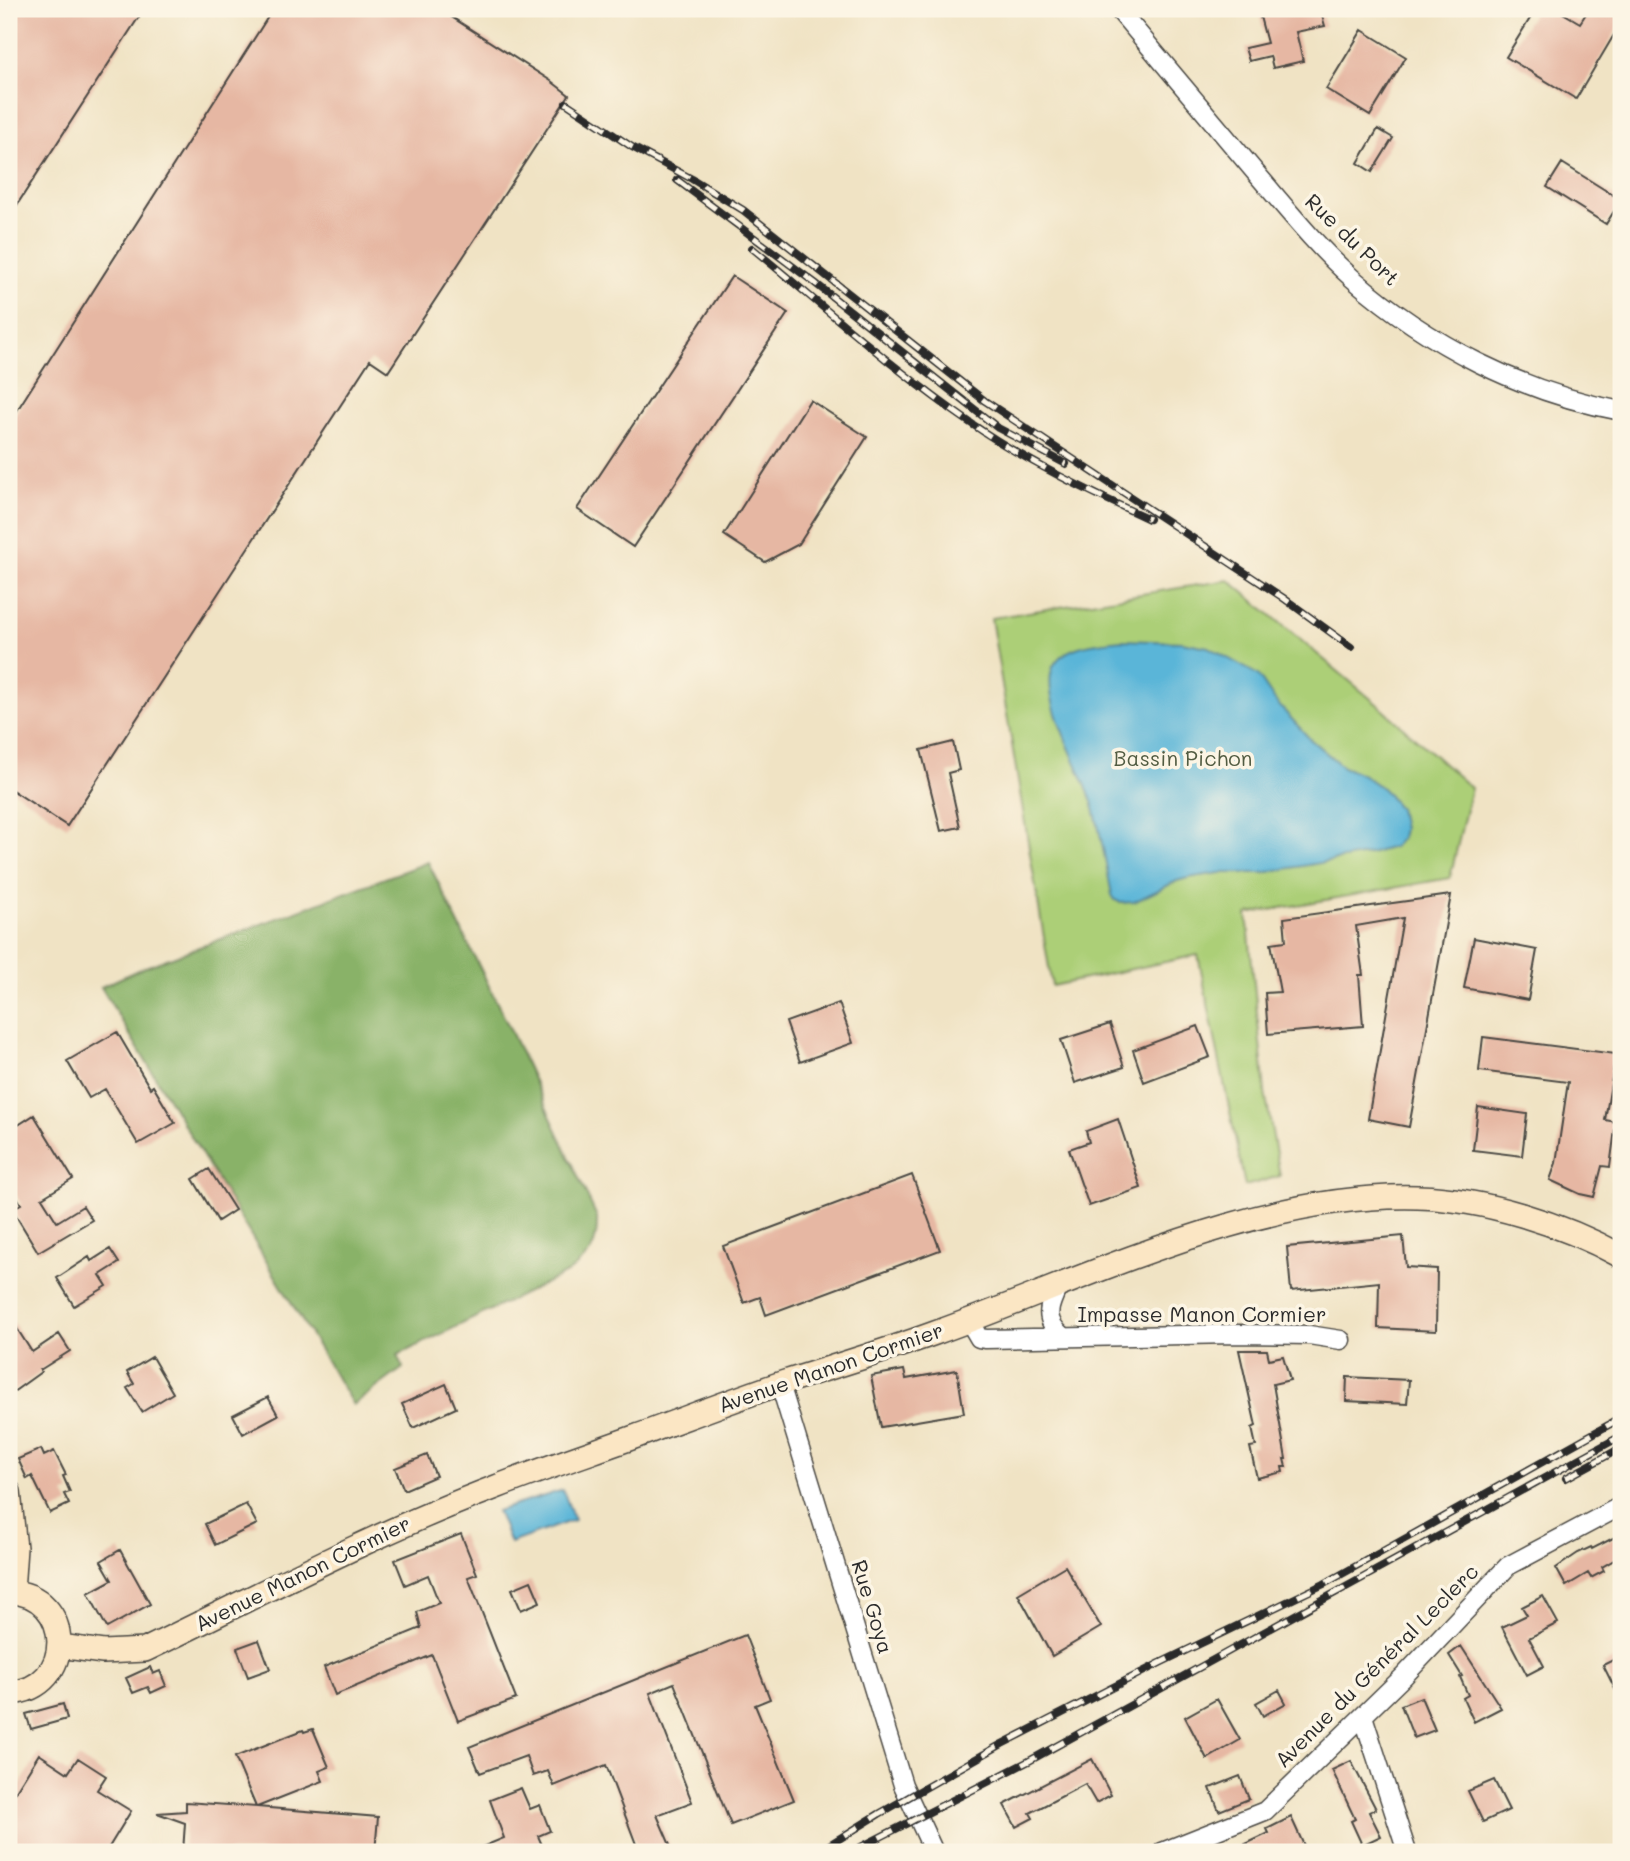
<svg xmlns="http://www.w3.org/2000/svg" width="1630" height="1861" font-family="Mali,sans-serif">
	<rect width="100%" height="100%" fill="#fcf5e5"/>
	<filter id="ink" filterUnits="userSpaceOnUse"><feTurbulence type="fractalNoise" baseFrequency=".0143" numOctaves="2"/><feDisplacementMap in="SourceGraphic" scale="14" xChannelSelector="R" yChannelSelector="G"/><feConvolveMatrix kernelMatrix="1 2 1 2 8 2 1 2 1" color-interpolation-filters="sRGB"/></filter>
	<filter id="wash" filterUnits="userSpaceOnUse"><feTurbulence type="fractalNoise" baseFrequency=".00686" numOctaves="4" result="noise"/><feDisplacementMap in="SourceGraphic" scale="28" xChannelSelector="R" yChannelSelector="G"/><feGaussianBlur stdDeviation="1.57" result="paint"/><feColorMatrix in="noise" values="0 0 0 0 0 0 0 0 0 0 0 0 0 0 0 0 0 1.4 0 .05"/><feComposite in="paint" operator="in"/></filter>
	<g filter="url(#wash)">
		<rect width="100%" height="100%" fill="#f0e3c4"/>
		<path fill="#accf77" stroke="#6c7d51" stroke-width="2" d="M1229 580 1377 704 1471 788 1450 878 1247 914 1265 1092 1280 1176 1245 1186 1198 955 1052 986 991 618Z"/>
		<path fill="#89b268" stroke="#5a6e4a" stroke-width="2" d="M428 862 508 1025 597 1217C598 1247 591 1256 567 1273L398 1355 403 1368 353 1405 101 987 140 969Z"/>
		<path fill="#5ab5d8" stroke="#427082" stroke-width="2" d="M1121 640 1182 642 1208 647 1258 675 1276 702 1310 739 1343 767 1362 774 1383 789 1399 808 1403 829 1401 838 1393 847 1366 855 1262 873H1220L1188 878 1177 881 1134 902 1121 903 1115 900 1112 895C1106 865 1101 834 1093 805 1083 771 1039 700 1053 667 1063 644 1099 643 1121 640Z
			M563 1490 574 1520 510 1543 497 1511Z"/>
		<g id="blocks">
			<path fill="#e6b7a3" d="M9 9H144L9 217Z
				M273 9H439L551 81 569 95 388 372 370 360 67 826 9 788V423Z
				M1258 9H1320L1325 26 1296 32 1303 61 1273 68 1270 56 1249 61 1245 48 1267 43Z
				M1536 9H1556L1580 23 1589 9H1621V23L1576 99 1506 57Z
				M1362 30 1406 57 1370 116 1326 89Z
				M1378 129 1393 138 1372 172 1358 163Z
				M1562 163 1621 200 1606 224 1547 187Z
				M732 276 788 313 633 547 577 509Z
				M810 400 867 437 799 544 765 562 724 535Z
				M953 742 959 770 948 773 960 827 941 831 921 750Z
				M1451 895 1409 1127 1368 1119 1403 918 1356 926 1363 975H1359L1363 1026 1268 1034 1265 993 1280 992 1271 943 1286 941 1284 918Z
				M1474 938 1537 950 1528 1000 1464 988Z
				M839 1003 853 1043 800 1062 786 1022Z
				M1110 1024 1124 1067 1075 1083 1061 1040Z
				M1198 1026 1210 1057 1144 1082 1133 1050Z
				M117 1032 150 1088 153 1086 175 1123 138 1144 105 1089 89 1098 67 1061Z
				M1483 1037 1616 1054 1605 1120 1616 1122 1610 1167 1602 1166 1594 1197 1580 1194 1550 1180 1556 1163 1568 1082 1479 1071Z
				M1478 1107 1527 1114 1522 1156 1473 1150Z
				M34 1115 73 1179 42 1198 57 1222 83 1206 92 1220 38 1252 12 1209 21 1204 9 1184V1131Z
				M1118 1119 1141 1188 1089 1206 1069 1149 1089 1142 1086 1131Z
				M209 1169 235 1210 218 1221 193 1179Z
				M912 1175 940 1250 766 1315 760 1297 744 1303 723 1246Z
				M1403 1236 1406 1267 1437 1269 1436 1331 1378 1328 1379 1282 1291 1291 1287 1247Z
				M110 1249 119 1263 100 1275 107 1286 74 1306 57 1278 89 1257 91 1261Z
				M9 1316 32 1352 59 1334 70 1351 40 1370 41 1372 9 1395Z
				M1239 1350H1267L1269 1359 1283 1356 1290 1380 1273 1384 1286 1459H1284L1286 1467H1282L1283 1472 1257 1478 1250 1447 1256 1446 1252 1428 1256 1426Z
				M152 1357 173 1393 142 1412 127 1388 134 1384 127 1372Z
				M904 1370 906 1379 957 1370 964 1413 881 1427 871 1376Z
				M1347 1377 1409 1380 1407 1404 1346 1401Z
				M446 1384 456 1408 413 1428 402 1404Z
				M268 1397 278 1415 243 1434 233 1415Z
				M41 1449 44 1456 54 1451 66 1475 63 1476 70 1492 64 1494 69 1504 50 1513 32 1476 27 1479 18 1459Z
				M427 1455 436 1476 404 1490 395 1468Z
				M246 1504 257 1524 215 1545 205 1524Z
				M461 1534 477 1574 468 1577 516 1699 458 1721 432 1655 335 1695 324 1667 421 1628 417 1612 439 1603 428 1575 405 1585 395 1560Z
				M1621 1534V1556L1602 1567 1604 1571 1591 1578 1588 1573 1566 1586 1556 1568 1578 1553 1591 1547 1592 1549Z
				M120 1550 150 1604 107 1628 88 1593 112 1580 101 1561Z
				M1065 1566 1101 1627 1052 1656 1018 1594Z
				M531 1581 540 1602 521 1610 512 1589Z
				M1543 1596 1558 1623 1529 1638 1544 1666 1527 1675 1502 1627 1527 1615 1522 1607Z
				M745 1635 770 1699 755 1705 794 1800 731 1825 674 1683 650 1693 692 1802 657 1815 673 1852H639L606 1765 554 1786 548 1771 533 1776 526 1756 480 1773 469 1747Z
				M259 1640 270 1669 248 1677 237 1648Z
				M1461 1646 1501 1708 1474 1722 1463 1698 1468 1695 1460 1677 1462 1676 1449 1655Z
				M1621 1656V1701L1603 1665Z
				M150 1667 153 1674 160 1671 166 1686 151 1693 148 1687 133 1693 126 1678Z
				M1279 1690 1286 1703 1263 1716 1256 1703Z
				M1421 1697 1435 1730 1414 1738 1401 1705Z
				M1217 1699 1240 1740 1207 1759 1185 1717Z
				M63 1704 67 1719 31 1729 26 1714Z
				M313 1729 329 1767 319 1771 323 1781 257 1807 378 1817 375 1852H183L185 1823 157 1813 186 1811V1802L256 1807 235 1757 303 1730 304 1732Z
				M39 1754 68 1773 78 1758 106 1776 97 1790 131 1811 106 1852H9V1802Z
				M1092 1759 1111 1795 1096 1803 1085 1784 1030 1813 1033 1818 1016 1827 1004 1805Z
				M1351 1761 1376 1809 1369 1812 1381 1836 1362 1845 1351 1821 1355 1819 1332 1770Z
				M1240 1776 1249 1799 1219 1811 1210 1788Z
				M1494 1780 1509 1810 1483 1822 1468 1791Z
				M521 1788 530 1809 540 1805 550 1831 538 1836 545 1852H470L504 1838 490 1800Z
				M1291 1817 1307 1852H1229L1269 1833 1267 1829Z"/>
		</g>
	</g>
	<g filter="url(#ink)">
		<use href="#blocks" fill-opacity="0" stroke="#494742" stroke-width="2"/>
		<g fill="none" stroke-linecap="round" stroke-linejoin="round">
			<g stroke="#494742" stroke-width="21">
				<path id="street" d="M1118 9C1164 63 1209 118 1255 172 1286 208 1316 246 1352 278 1429 345 1521 392 1621 411
					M1058 1287C1048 1308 1043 1319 1063 1337
					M969 1321 979 1338 986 1339 1234 1334 1309 1335 1341 1340
					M780 1384 903 1785 934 1852
					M1363 1716 1407 1852
					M1162 1852 1265 1811 1404 1676 1508 1566 1621 1506"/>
			</g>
			<g stroke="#494742" stroke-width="26">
				<path id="secondary" d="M9 1492 15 1548 12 1591
					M9 1592C74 1593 77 1689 9 1693
					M60 1646 103 1652 145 1650C261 1594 375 1533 496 1487 542 1469 590 1453 637 1436 686 1418 735 1399 785 1382 835 1366 886 1351 935 1333 1084 1280 1257 1192 1418 1197 1484 1199 1563 1224 1621 1256"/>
			</g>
			<use href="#street" stroke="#fff" stroke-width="18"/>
			<use href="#secondary" stroke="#fbe6c4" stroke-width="23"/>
			<g stroke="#2b2b2b" stroke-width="8">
				<path id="rail" d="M566 103 632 147 692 179 743 210 985 401 1282 597 1351 647
					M677 180 815 283 998 428 1066 464
					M752 248C824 307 895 371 972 424 1027 462 1088 491 1149 519
					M1566 1478 1621 1448
					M818 1852 879 1814 1002 1744 1160 1663 1324 1584 1621 1418
					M851 1852 1029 1761 1621 1436"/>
			</g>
			<use href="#rail" stroke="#fcf5e5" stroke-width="5" stroke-dasharray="16" stroke-linecap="butt"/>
		</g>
	</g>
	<g text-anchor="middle" stroke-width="7" stroke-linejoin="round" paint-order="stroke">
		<g font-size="21" fill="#2b2b2b" stroke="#fcf5e5">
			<text transform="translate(1352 240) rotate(44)" y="7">Rue du Port</text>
			<text x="1202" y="1322">Impasse Manon Cormier</text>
			<text transform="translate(831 1368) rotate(-19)" y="7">Avenue Manon Cormier</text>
			<text transform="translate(303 1574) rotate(-26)" y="7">Avenue Manon Cormier</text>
			<text transform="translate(872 1607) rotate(73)" y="7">Rue Goya</text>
			<text transform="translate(1377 1666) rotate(-45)" y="7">Avenue du Général Leclerc</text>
		</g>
		<g font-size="21" fill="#525c42" stroke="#fcf5e5">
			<text x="1183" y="766">Bassin Pichon</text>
		</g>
	</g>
	<rect width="1630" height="1861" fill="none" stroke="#fcf5e5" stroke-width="35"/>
</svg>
